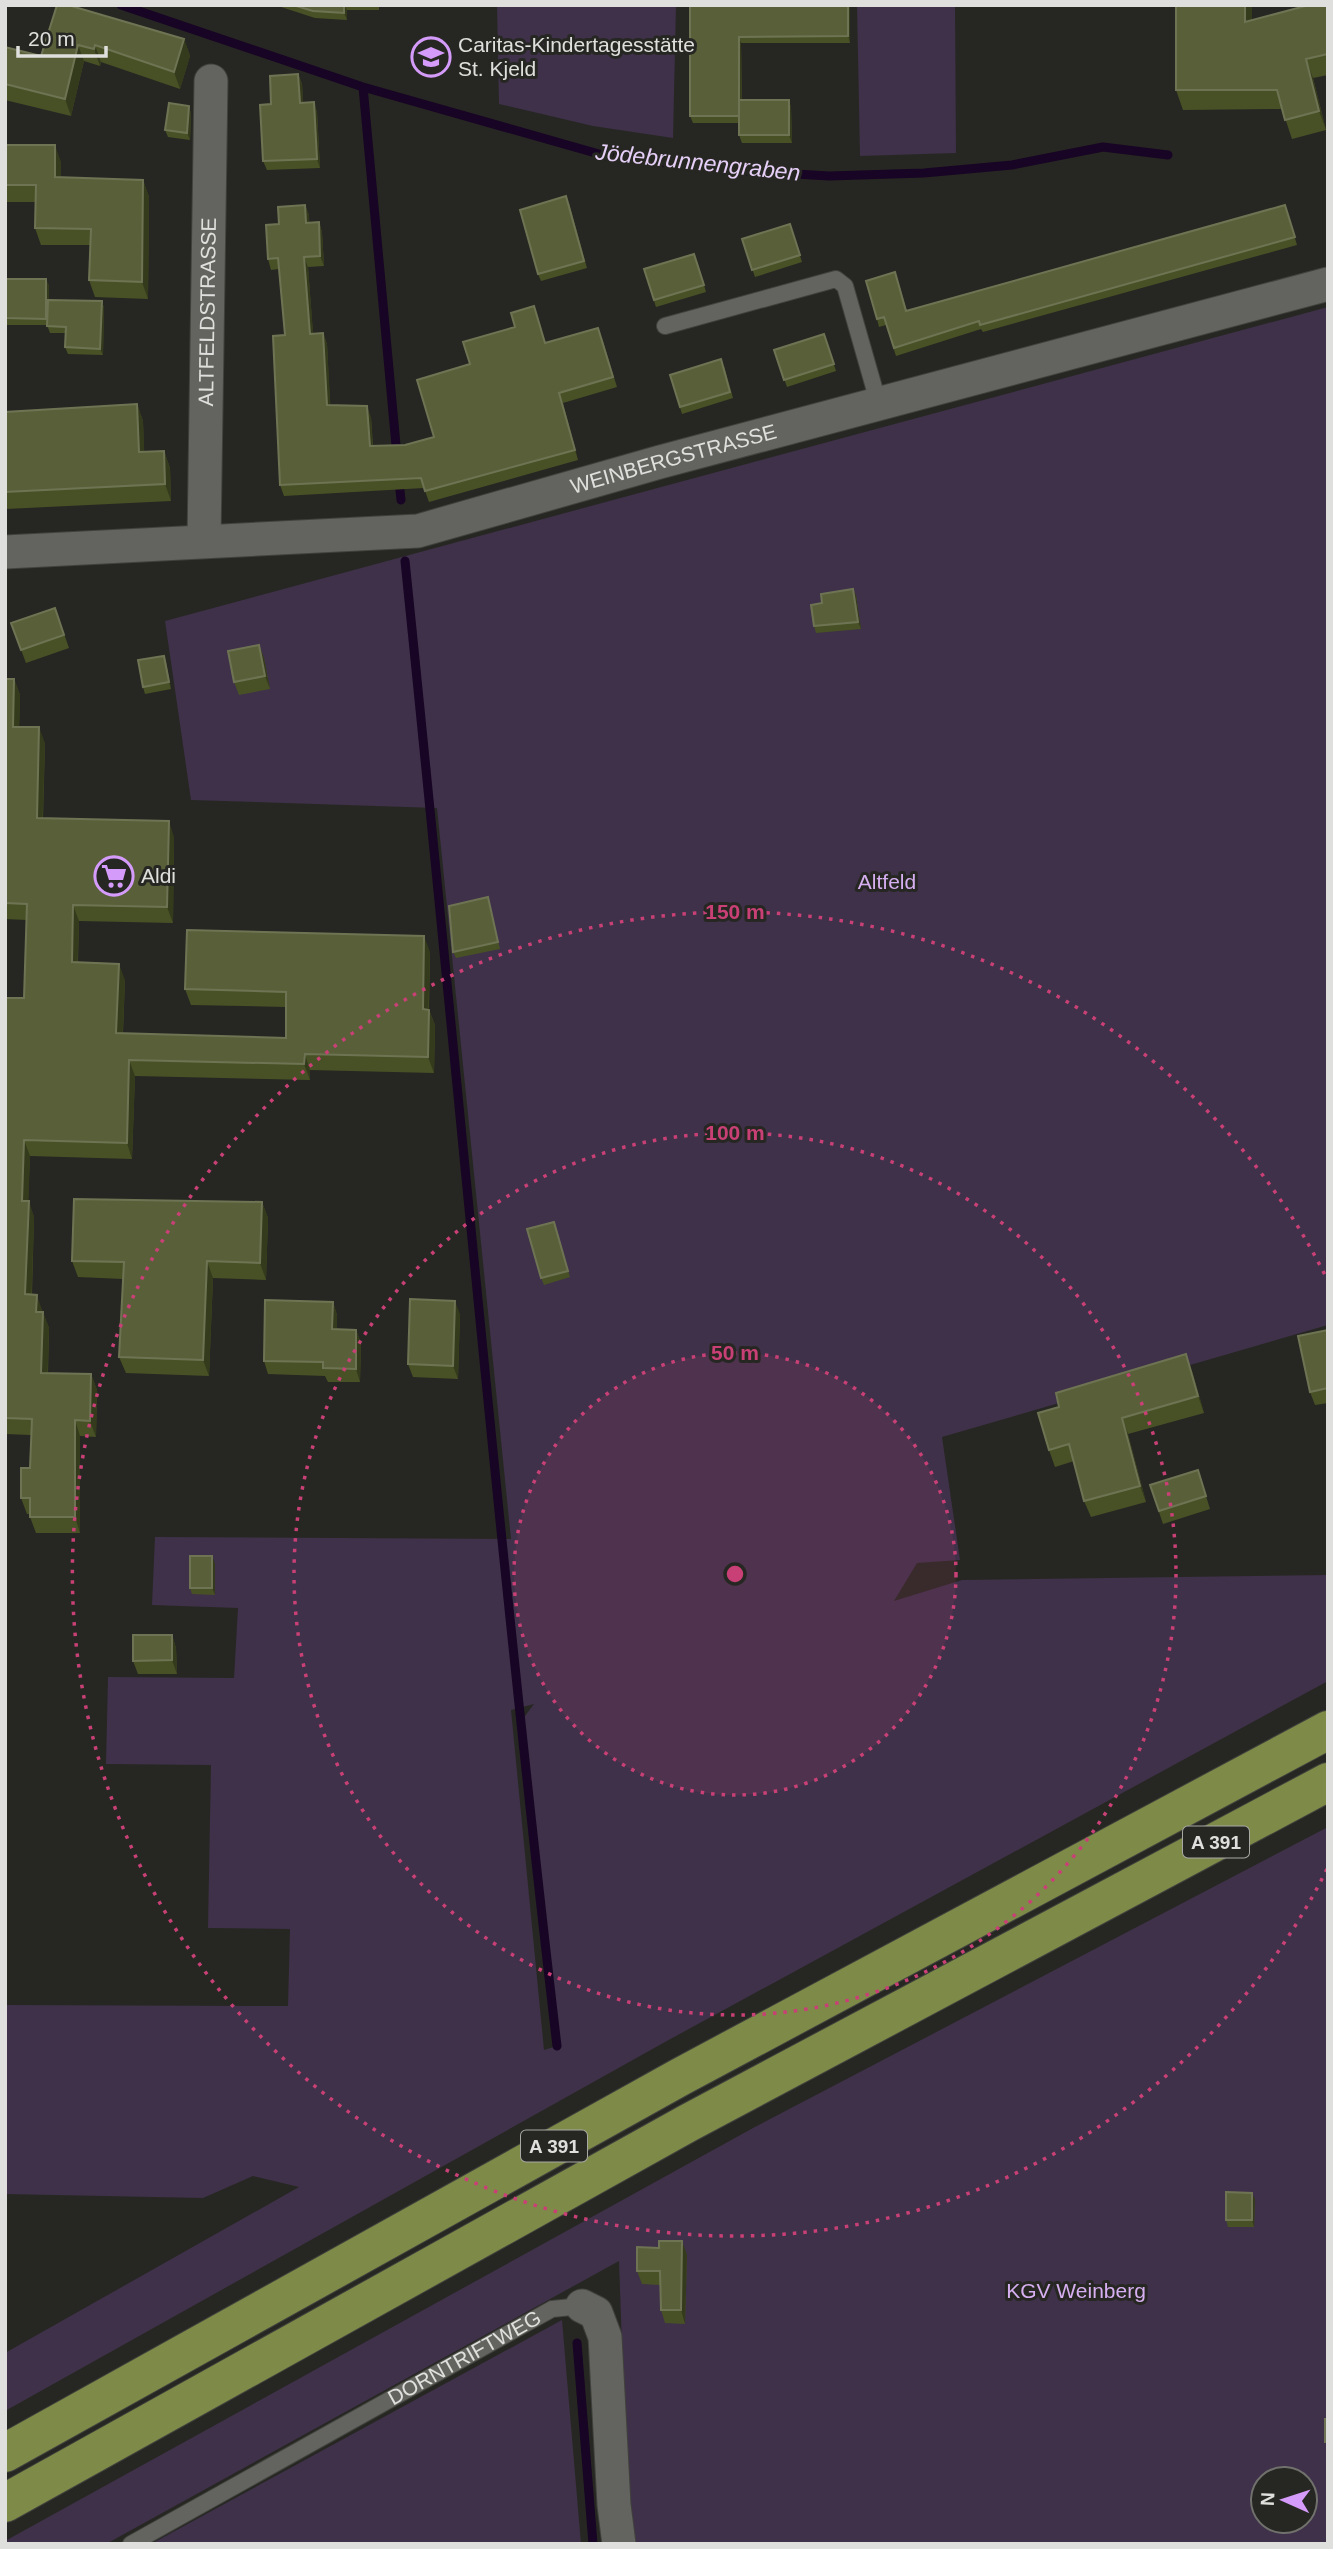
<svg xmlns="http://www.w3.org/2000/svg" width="1333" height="2549" font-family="Arial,sans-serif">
	<rect width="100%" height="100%" fill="#262722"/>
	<path fill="#3f3149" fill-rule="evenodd" d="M497 5H676L673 138 593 126 499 104Z
		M857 5H955L956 153 860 156Z
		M1328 307V1325L942 1437 960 1560 917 1563 894 1601 962 1580 1328 1575V1681L665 2042 5 2411V2353L299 2187 253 2176 203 2198 5 2194V2005L288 2006 290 1929 208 1928 211 1765 106 1764 108 1677 234 1678 238 1608 152 1605 155 1537 511 1539 437 808 191 800 165 621ZM534 1704 519 1724 557 2046 544 2050 511 1710Z
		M1328 1827V2544H629L619 2261 106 2544H5V2541L753 2128ZM1263 2479H1305V2521H1263Z
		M562 2320 581 2544H151Z"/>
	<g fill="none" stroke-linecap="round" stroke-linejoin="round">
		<path stroke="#180424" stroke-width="9" d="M121 5 363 87 606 156 728 170 829 176 924 173 1012 165 1103 147 1168 155
			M363 87 397 456
			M399 481 401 500
			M405 561C456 1056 499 1552 557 2046
			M577 2343 593 2544"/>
		<g stroke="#41423d" stroke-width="18">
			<g id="lane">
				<path d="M665 326 836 279 845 286 879 405"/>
				<path id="s1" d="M131 2544 552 2309 582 2306"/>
			</g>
		</g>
		<g stroke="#41423d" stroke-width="35">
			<g id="street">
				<path id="s2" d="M204 541 211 81"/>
				<path id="s3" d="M5 552 418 531 660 462 1328 284"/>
				<path d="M582 2306 596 2313 605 2337 614 2505 619 2544"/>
			</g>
		</g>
		<g stroke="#41423d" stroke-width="40">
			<path id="highway" d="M5 2453 680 2077 1328 1730
				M5 2503 688 2123 1328 1782"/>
		</g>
		<use href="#lane" stroke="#63645f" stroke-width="16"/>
		<use href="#street" stroke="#63645f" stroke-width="33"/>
		<use href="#highway" stroke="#7e8b48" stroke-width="38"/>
	</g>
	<path fill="#485126" d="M57 5 184 39 190 56 180 89 101 62 100 66 84 61 71 116 5 100V47L41 56Z
		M275 5H379V10H347V20L315 18Z
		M690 5H850V43H741L742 100H789L791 108 792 143H742L739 135V123H693L690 116Z
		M1328 5V75L1313 78 1326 130 1292 139 1282 109 1183 110 1176 90 1252 20Z
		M298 74 302 84 303 103 317 111 320 168 267 170 263 161 271 104Z
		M191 113 190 140 168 137 165 130Z
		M5 145 61 162V177L143 180 149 197 148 299 95 297 89 280 90 245H41L35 228 36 202H5Z
		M569 203 587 268 541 281 538 274Z
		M305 205 309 215V223L319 222 322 232 324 266 308 267 313 334 323 333 327 344 330 405 371 417 373 446 405 445 434 437 470 364 515 327 538 317 545 343 602 338 617 387 563 403 578 460 429 502 424 488 284 496 280 485 285 335 279 269 271 270 268 259 279 224Z
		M1285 205 1297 245 983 332 981 329 896 356 886 325 879 327 877 319 895 272 907 311Z
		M790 224 802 262 755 277 742 239Z
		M697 261 706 292 656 307 644 269Z
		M5 279 49 285V300L102 301 104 308 103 355 68 354 65 347 66 333H50L47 325H5Z
		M824 334 836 371 787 387 774 350Z
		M724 366 733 398 682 414 670 375Z
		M137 404 143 421 144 452 164 451 170 468 171 501 6 509 7 529H5V412Z
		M856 595 861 629 816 633 814 626Z
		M55 608 69 648 26 663 11 623Z
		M259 645 264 658 270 689 239 695 234 682Z
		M166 662 171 689 145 694 143 687Z
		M5 679H14L20 695 19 727 45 743 43 819 174 837 173 923 79 921 78 962 125 980 123 1033 286 1038V1007L191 1005 185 989 430 952 429 1010 435 1025 434 1073 310 1070V1080L135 1076 132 1159 30 1156 28 1201 34 1217 32 1294 42 1310 49 1328 48 1373 91 1374 97 1390 96 1437 80 1436V1533H36L30 1517V1514H27L21 1498 30 1468 31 1435 5 1434V998H24L27 920 5 919Z
		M488 897 500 949 456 958 453 952Z
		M262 1202 268 1218 266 1280 213 1278 209 1376 126 1373 119 1357 123 1279 78 1277 72 1261Z
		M554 1222 570 1277 544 1285 541 1278Z
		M333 1302 337 1315V1329L356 1330 361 1343 360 1382H328L325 1376 268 1374 264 1361Z
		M460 1314 458 1379 413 1377 408 1364Z
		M1328 1330V1403L1315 1405 1310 1392Z
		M1192 1371 1204 1413 1128 1434 1146 1502 1091 1517 1084 1501 1074 1461 1055 1467 1049 1450Z
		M1198 1470 1210 1509 1163 1524 1150 1485Z
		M215 1563V1595L192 1594 190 1588Z
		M172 1635 176 1648 177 1674H138L133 1661Z
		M1255 2199 1254 2227H1228L1226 2220Z
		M682 2241 687 2255 685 2324 665 2323 661 2310 660 2285 642 2284 637 2271 659 2248Z"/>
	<path fill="#343a1c" d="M344 5 347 10V20L344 13Z
		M848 5H850V43L848 36Z
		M1245 5H1252V41L1245 22Z
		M739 37 741 43 742 123 739 116Z
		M184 39 190 56 180 89 174 72Z
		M78 45 84 61 71 116 65 99Z
		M95 45 101 62 100 66 94 49Z
		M1306 59 1313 78 1326 130 1319 111Z
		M298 74 302 84 304 112 300 103Z
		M789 100 791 108 792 143 789 135Z
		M314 102 317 111 320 168 317 159Z
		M189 106 191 113 190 140 187 133Z
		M55 145 61 162V194L55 177Z
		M143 180 149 197 148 299 142 282Z
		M305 205 309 215 310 233 306 223Z
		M319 222 322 232 324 266 320 256Z
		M304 257 308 267 314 344 310 334Z
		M46 279 49 285V325L46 319Z
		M102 301 104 308 103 355 100 349Z
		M323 333 327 344 331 415 327 405Z
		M559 393 563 403 578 460 575 450Z
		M137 404 143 421 145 469 139 452Z
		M367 406 371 417 373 457 370 446Z
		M164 451 170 468 171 501 165 484Z
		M853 589 856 595 861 629 858 622Z
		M259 645 264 658 270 689 265 676Z
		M164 656 166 662 171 689 169 682Z
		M14 679 20 695 19 742 13 727Z
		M39 727 45 743 42 834 37 818Z
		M169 821 174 837 173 923 167 907Z
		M73 905 79 921 77 978 72 962Z
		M424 936 430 952 428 1025 423 1009Z
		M119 964 125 980 122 1049 116 1033Z
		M429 1010 435 1025 434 1073 428 1057Z
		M305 1054 310 1070V1080L304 1064Z
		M129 1060 135 1076 132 1159 127 1143Z
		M24 1140 30 1156 28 1217 22 1201Z
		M29 1201 34 1217 31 1310 25 1294Z
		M262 1202 268 1218 266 1280 260 1263Z
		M207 1261 213 1278 209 1376 203 1360Z
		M37 1295 42 1310 41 1328 36 1312Z
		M455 1301 460 1314 458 1379 453 1366Z
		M333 1302 337 1315V1342L332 1329Z
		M43 1312 49 1328 47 1389 41 1373Z
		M356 1330 361 1343 360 1382 356 1369Z
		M1186 1354 1192 1371 1204 1413 1198 1396Z
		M91 1374 97 1390 96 1437 90 1421Z
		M1122 1418 1128 1434 1146 1502 1140 1486Z
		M75 1420 80 1436V1533L75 1517Z
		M212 1556 215 1563V1595L212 1588Z
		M172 1635 176 1648 177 1674 172 1660Z
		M1252 2193 1255 2199 1254 2227 1252 2220Z
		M682 2241 687 2255 685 2324 681 2310Z"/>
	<path fill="#596039" stroke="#6e7453" stroke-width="2" d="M57 5H68L184 39 174 72 95 45 94 49 78 45 65 99 5 84V47L41 56Z
		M293 5H344V13L313 11Z
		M690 5H848V36L739 37V116H690Z
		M1176 5H1245V22L1309 5H1328V54L1306 59 1319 111 1285 120 1277 90H1176Z
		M298 74 300 103 314 102 317 159 263 161 260 105 271 104 270 76Z
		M739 100H789V135H739Z
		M169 103 189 106 187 133 165 130Z
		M5 145H55V177L143 180 142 282 89 280 91 229 35 228 36 185H5Z
		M566 196 584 261 538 274 520 210Z
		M305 205 306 223 319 222 320 256 304 257 310 334 323 333 327 405 367 406 370 446 405 445 434 437 417 380 470 364 463 342 515 327 511 313 534 306 545 343 598 328 613 377 559 393 575 450 425 491 421 478 280 485 273 336 285 335 278 258 268 259 266 225 279 224 278 207Z
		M1285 205 1295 237 980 325 979 321 894 348 884 317 877 319 866 281 895 272 906 311Z
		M790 224 800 255 752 270 742 239Z
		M694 254 704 285 654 300 644 269Z
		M5 279H46V319L5 318Z
		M48 300 102 301 100 349 65 347 66 327 47 326Z
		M824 334 834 364 784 380 774 350Z
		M721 359 730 392 680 407 670 375Z
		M137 404 139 452 164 451 165 484 5 492V412Z
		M853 589 858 622 814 626 811 605 822 603 821 594Z
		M55 608 64 635 21 650 11 623Z
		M259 645 265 676 234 682 228 651Z
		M164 656 169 682 143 687 138 660Z
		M5 679H14L13 727H39L37 818 169 821 167 907 73 905 72 962 119 964 116 1033 286 1038V992L185 989 187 930 424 936 423 1009 429 1010 428 1057 305 1054 304 1064 129 1060 127 1143 24 1140 22 1201H29L25 1294 37 1295 36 1312H43L41 1373 91 1374 90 1421 75 1420V1517H30V1498H21V1468H30L32 1419 5 1418V998H24L27 904 5 903Z
		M488 897 498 942 453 952 449 906Z
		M74 1199 262 1202 260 1263 207 1261 203 1360 119 1357 124 1262 72 1261Z
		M554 1222 568 1271 541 1278 527 1229Z
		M410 1299 455 1301 453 1366 408 1364Z
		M265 1300 333 1302 332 1329 356 1330V1369L323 1368V1362L264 1361Z
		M1328 1330V1388L1310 1392 1298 1336Z
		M1186 1354 1198 1396 1122 1418 1140 1486 1084 1501 1069 1444 1049 1450 1038 1413 1059 1407 1056 1393Z
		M1198 1470 1206 1496 1159 1511 1150 1485Z
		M190 1556H212V1588H190Z
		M133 1635H172V1660L133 1661Z
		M1226 2192 1252 2193V2220H1226Z
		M659 2241H682L681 2310H661L660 2271H637V2247L659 2248Z
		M1325 2419H1328V2442H1325Z"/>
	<circle cx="735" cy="1574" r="221" fill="#c84075" fill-opacity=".12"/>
	<g fill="none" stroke="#c84075" stroke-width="3.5" stroke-dasharray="3.5 7">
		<circle cx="735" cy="1574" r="221"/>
		<circle cx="735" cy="1574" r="441"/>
		<path d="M1327 1869A662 662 0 1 1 1327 1279"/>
	</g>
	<defs>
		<g id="school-ring" transform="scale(2.0125)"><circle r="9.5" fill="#262722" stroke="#d59bfa" stroke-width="1.5"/><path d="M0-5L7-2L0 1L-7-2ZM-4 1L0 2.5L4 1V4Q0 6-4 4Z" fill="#d59bfa"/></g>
		<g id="supermarket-ring" transform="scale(2.0125)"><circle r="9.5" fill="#262722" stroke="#d59bfa" stroke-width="1.5"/><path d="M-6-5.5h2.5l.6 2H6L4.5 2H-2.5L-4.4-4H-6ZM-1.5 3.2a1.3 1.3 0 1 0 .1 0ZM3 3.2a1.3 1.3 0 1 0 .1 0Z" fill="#d59bfa"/></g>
	</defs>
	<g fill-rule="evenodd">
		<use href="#school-ring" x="431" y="57"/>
		<use href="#supermarket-ring" x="114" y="876"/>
	</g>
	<g text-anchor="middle" stroke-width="6" stroke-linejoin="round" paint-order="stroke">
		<g fill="#262722" stroke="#a8a8a5" stroke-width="2">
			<rect x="1183" y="1826.5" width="66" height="31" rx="5"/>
			<rect x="521" y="2130.5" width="66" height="31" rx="5"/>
		</g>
		<g font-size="19" font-weight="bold" fill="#dfe0dd">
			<text x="1216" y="1849">A 391</text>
			<text x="554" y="2153">A 391</text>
		</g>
		<g font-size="21" fill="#dfe0dd" stroke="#262722" text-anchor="start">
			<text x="458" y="52">Caritas-Kindertagesstätte<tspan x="458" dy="24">St. Kjeld</tspan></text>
			<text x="141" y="883">Aldi</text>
		</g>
		<g font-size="21" fill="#dfe0dd" stroke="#262722">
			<text dy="7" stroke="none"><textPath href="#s2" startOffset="229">ALTFELDSTRASSE</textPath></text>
			<text dy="7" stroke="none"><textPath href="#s3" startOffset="679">WEINBERGSTRASSE</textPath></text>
			<text dy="7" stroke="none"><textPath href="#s1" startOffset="382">DORNTRIFTWEG</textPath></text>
		</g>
		<g font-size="21" fill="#d6aff0" stroke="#262722">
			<text x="887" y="889">Altfeld</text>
			<text x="1076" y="2298">KGV Weinberg</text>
		</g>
		<g font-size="23" font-style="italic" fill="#e6cff7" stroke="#262722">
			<text transform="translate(698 162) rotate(6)" y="8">Jödebrunnengraben</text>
		</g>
	</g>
	<circle cx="735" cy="1574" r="10" fill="#c84075" stroke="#262722" stroke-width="3.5"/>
	<g font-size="21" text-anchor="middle" font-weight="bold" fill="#c84075" stroke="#262722" stroke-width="6" stroke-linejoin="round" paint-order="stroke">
		<text x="735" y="919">150 m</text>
		<text x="735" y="1140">100 m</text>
		<text x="735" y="1360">50 m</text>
	</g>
	<rect width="1333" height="2549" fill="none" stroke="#dfe0dd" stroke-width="14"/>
	<g transform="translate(1284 2500) rotate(273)"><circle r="33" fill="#262722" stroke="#70716d" stroke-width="2"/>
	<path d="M0-5L12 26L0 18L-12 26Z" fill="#d59bfa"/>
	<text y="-10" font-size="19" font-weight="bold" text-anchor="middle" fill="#dfe0dd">N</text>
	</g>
	<path d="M18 46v10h88v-10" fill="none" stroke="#dfe0dd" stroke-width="3.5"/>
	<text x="28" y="46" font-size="21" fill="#dfe0dd" stroke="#262722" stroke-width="5" paint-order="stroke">20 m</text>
</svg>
